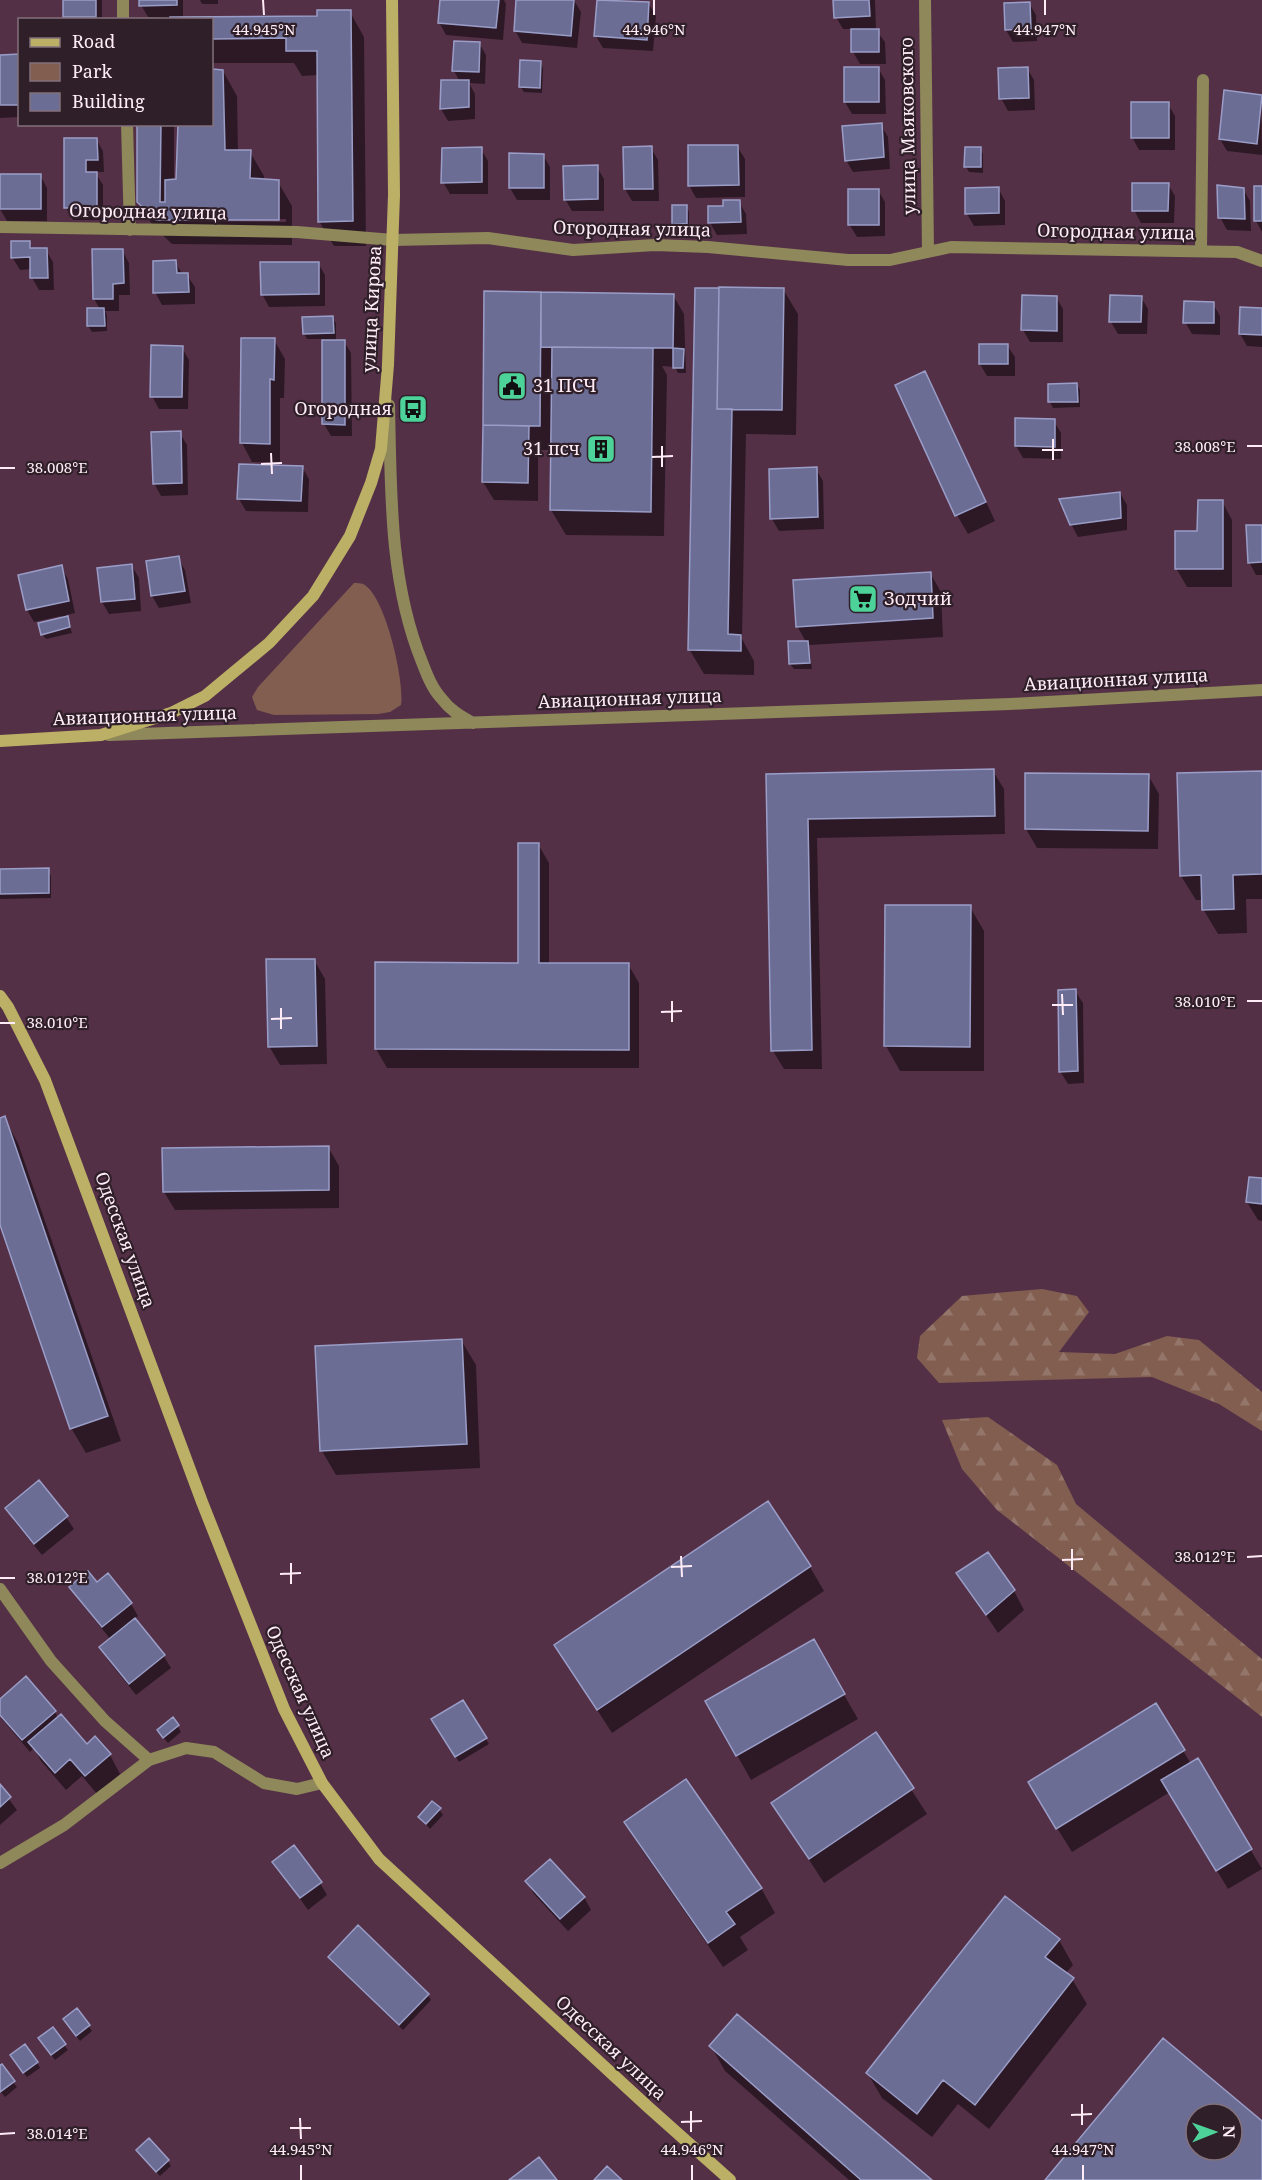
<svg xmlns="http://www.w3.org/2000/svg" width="1262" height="2180" font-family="'Noto Serif',serif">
	<defs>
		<pattern id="forest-firs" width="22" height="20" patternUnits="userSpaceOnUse" patternTransform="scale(1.5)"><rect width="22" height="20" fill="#815e50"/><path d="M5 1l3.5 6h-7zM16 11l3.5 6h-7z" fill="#94756a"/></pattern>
	</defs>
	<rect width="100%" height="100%" fill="#543047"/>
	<path fill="#815e50" d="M354 583C357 583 361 583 363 584 385 594 405 682 401 705L390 712 378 714 274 715 257 710 252 697 258 687Z"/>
	<path fill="url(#forest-firs)" d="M1042 1289 1077 1296 1089 1312 1059 1352 1115 1354 1167 1336 1199 1340 1262 1392V1431L1219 1404 1152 1377 939 1383 917 1358 920 1336 962 1296Z
		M988 1417 1057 1465 1076 1504 1262 1659V1717L997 1510 962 1469 942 1420Z"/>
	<path fill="#0007" fill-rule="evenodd" d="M65 0H102V20H67Z
		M141 0H183V18L319 17V12H350L364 37 366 246H334L319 221 318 75 302 76 294 63H212V20L148 17 141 5Z
		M200 0H218V4H202Z
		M441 0H504L506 4 503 40 446 35 439 22Z
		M518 0H574L581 12 577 48 522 43 515 30Z
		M835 0H875L876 30 885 42 886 64H860L853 52 852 29H843L836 17Z
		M1029 3 1036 15 1037 41 1013 42 1006 30Z
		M649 4 656 16 653 51 603 48 596 36Z
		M479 43 486 55 485 84 469 83 475 94V119L448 121 441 109 442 82H460L454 71Z
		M0 56 20 57V117L0 118Z
		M540 62 543 68 542 93 524 92 520 86Z
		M878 68 885 80 886 114H852L845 102Z
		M1027 68 1034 80 1035 110 1008 111 1001 98Z
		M212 71H223L237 96 238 152H250L264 176V181L278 182 292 206V245L172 244 153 226 138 201V124H174V180H178L212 124ZM179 218 286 219V222L179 221Z
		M1261 96 1262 155 1227 151 1220 139Z
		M1168 104 1175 116V150H1139L1132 137Z
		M881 125 888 137 890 169 853 172 846 160Z
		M65 139H96L103 151 104 172H95L103 185V220H73L66 208Z
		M737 146 745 159V197L696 198 689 185Z
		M651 148 658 160 659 201H632L625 189Z
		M980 148 983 154V173L969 172 966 167Z
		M481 149 488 161V194H450L443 182Z
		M543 155 550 167V200H517L510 188Z
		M597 167 604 179V211H572L565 199Z
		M40 175 47 188V221H7L0 209V188Z
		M1168 184 1175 196 1174 223H1141L1134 210Z
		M998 188 1005 201V225L974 226 967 214Z
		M1262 188V232L1256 221Z
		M1243 189 1250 201 1251 231 1227 230 1220 217Z
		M878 190 885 202V236L857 237 849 224Z
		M739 202 746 214 747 234 717 235 710 223 725 207Z
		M686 206 689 212V229H677L674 223Z
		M29 242 33 250H46L53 262 54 290H39L32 278V269L20 270 12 257Z
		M122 250 129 263 130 295H119V311H105L107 315V331L92 332 88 326V309H100L94 299Z
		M175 262 183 275H187L195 287V304L162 305 155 292Z
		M318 263 325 275V306L269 307 262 294Z
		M696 289H783L798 314 796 435 746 434 742 639 754 661V675L704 674 689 649Z
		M486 293 673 295 684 314 686 373H678L675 367 662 366 667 375 664 536 566 535 551 510 552 450H538V501L494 500 483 482Z
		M1056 297 1063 309V342H1030L1023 330Z
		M1141 297 1148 309 1147 334H1118L1111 322Z
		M1213 304 1220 316V335L1192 334 1185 322Z
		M1262 309V347L1247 346 1240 334Z
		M332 318 336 323V341H344L351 353 352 436H331L324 424V339H307L304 334Z
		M274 340 285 359 284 398H280V462H252L242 443Z
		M980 345H1007L1015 357V376H987L980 364Z
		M182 348 189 360 188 409H159L152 396Z
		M924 373 935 391 995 521 968 534 957 515 897 385Z
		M1077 385 1080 390V407L1053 408 1050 402Z
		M1054 421 1061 433V459L1023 458 1016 446Z
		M180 433 187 445 188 495 161 496 154 483Z
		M302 467 309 479 308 512 246 511 239 499Z
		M816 469 823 481 824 529 779 531 772 519Z
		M1120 493 1127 505V530L1078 537 1071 524Z
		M1222 501 1232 520V587H1187L1176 568Z
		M1262 526V575H1256L1249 562Z
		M178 558 185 570 191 603 159 608 152 596Z
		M132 566 139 578 141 611 109 614 102 602Z
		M61 567 68 579 75 613 66 615 72 633 46 639 42 634 62 619 61 616 34 622 27 610 20 576Z
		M930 573 941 592 943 637 809 645 812 669H794L790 664 806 642 797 626Z
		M993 771 1004 789 1005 834 817 838 822 1069H784L773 1051 768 775Z
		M1262 772V899H1246L1247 933 1218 934 1203 909V900H1196L1181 876Z
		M1148 775 1159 794 1158 849 1037 848 1026 829Z
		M538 844 549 863V964H628L639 983V1068H387L376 1049V964H520Z
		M0 870H48L51 876V898L0 899Z
		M970 907 984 931V1071H900L886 1046Z
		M314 960 325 979 327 1064 280 1065 269 1046Z
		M1075 991 1083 1003 1084 1083 1068 1084 1060 1071Z
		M4 1118 18 1143 121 1441 86 1453 71 1428 0 1220V1119Z
		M328 1147 339 1166V1208L175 1210 164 1192Z
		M1262 1180V1221L1258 1220 1247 1202Z
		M461 1340 476 1365 480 1468 336 1475 322 1451Z
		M38 1482 66 1517 74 1529 42 1555 14 1521 7 1508Z
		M810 1567 824 1591 612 1733 556 1646Z
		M958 1573 1014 1591 1024 1610 998 1633Z
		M96 1584 131 1604 138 1616 134 1619 163 1655 171 1668 136 1695 108 1660 101 1648 111 1640 78 1599 71 1587Z
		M813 1641 858 1719 751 1780 707 1702Z
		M0 1701 55 1712 58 1718 86 1746 95 1738 110 1755 120 1774 97 1794 82 1776 66 1790 41 1761 34 1748 30 1752 1 1718Z
		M463 1702 489 1744 459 1762 433 1720Z
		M1156 1705 1191 1764 1197 1760 1262 1869 1228 1889 1170 1792 1072 1852 1044 1807Z
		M173 1719 181 1732 168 1743 162 1736Z
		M876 1735 927 1814 824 1883 773 1804Z
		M0 1787 17 1810 0 1825Z
		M439 1809 443 1815 430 1829 420 1817Z
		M626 1822 761 1888 775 1913 740 1937 748 1950 723 1967 640 1847Z
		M274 1862 320 1883 327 1895 308 1910Z
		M527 1881 584 1897 591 1910 568 1931 534 1894Z
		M1059 1940 1073 1965 1065 1974 1072 1979 1087 2004 989 2129 958 2104 932 2137 882 2098 868 2074Z
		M330 1957 428 1995 431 2000 403 2030 333 1963Z
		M77 2010 92 2031 80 2041 68 2025Z
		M43 2044 64 2045 68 2050 55 2060Z
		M711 2046 930 2180H849L725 2071Z
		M15 2061 37 2062 40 2068 27 2077Z
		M0 2067 17 2087 5 2097 0 2091Z
		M138 2151 168 2161 171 2166 160 2176Z"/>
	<path fill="#6b6d95" stroke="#9a9dc7" stroke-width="1.5" fill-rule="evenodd" d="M63 0H96V17H63Z
		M139 0H177V5L139 6Z
		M440 0H499L496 28 438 23Z
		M516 0H574L571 36 514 31Z
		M597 0 649 2 647 40 594 36Z
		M833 0H869L870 16 834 18Z
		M1030 2 1031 29 1005 30 1004 3Z
		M317 10H351L353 221 318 222 317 51H286V38L212 39V20H170V17L317 16Z
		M851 29H879V52H851Z
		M454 41 480 42 479 72 452 71Z
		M20 54V105H0V55Z
		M520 60 541 61 540 88 519 87Z
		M844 67H879V102H844Z
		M1028 67 1029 98 999 99 998 68Z
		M212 69 223 70 225 150H251L250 178 279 180V220H156L137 202V124H161L160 202H165V180L176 179 178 124H212Z
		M441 80H469V107L440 109Z
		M1224 90 1262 95 1257 144 1219 139Z
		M1131 102H1169V138H1131Z
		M882 123 884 157 845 161 842 126Z
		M64 138H97L98 160H86V172H97V208H64Z
		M688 145H738L739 185 688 186Z
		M652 146 653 189H624L623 147Z
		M482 147V182L441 183 442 148Z
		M965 147H981V167H964Z
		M509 153 544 154V188H509Z
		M598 165V199L564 200 563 166Z
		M0 174H41V209H0Z
		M1132 183H1169L1168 211H1132Z
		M1217 185 1244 188 1245 219 1218 218Z
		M1254 186H1262V221H1254Z
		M999 187V213L965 214V188Z
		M848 189H879V225H848Z
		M723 200H740L741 222 708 223V206H723Z
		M672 205H687V224H672Z
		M11 241H30V248H47L48 278H30V257L11 258Z
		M92 249H123L124 283 113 284V299H93Z
		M176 260 177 273H188L189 292 153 293V261Z
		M260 262H319V294L261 295Z
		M719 287 784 288 782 410 717 409Z
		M695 288H719L717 409H732L728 634 741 635V651L688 650Z
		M484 291 541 292 540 426 483 425Z
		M541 292 674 294 673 348 541 347Z
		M1022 295 1057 296V331L1021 330Z
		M1110 295 1142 296 1141 322H1109Z
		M1184 301 1214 302V323H1183Z
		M1240 307 1262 308V335L1239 334Z
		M87 308H104L105 326H87Z
		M333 316 334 333 303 334 302 317Z
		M241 338H275L274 380 270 379V444L240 443Z
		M322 340H345V425L322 424Z
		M979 344H1008V364H979Z
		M151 345 183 346 182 397H150Z
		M552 347 653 348 651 512 550 510Z
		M673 348 684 349 683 368H673Z
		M925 371 986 502 955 516 895 385Z
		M1077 383 1078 402H1048V384Z
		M1015 418 1055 419V447L1015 446Z
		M483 425 529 426 528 483 482 482Z
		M181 431 182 483 153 484 151 432Z
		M239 464 303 466 301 501 237 499Z
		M817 467 818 517 770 519 769 469Z
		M1120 492 1121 518 1070 525 1059 499Z
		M1198 500H1223V569H1175V531H1197Z
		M1246 525H1262V562L1248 563Z
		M179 556 185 591 151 596 146 561Z
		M132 564 135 599 101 602 97 568Z
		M62 565 69 601 26 610 18 575Z
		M931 572 933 618 796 627 793 580Z
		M68 616 70 627 41 635 38 623Z
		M788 641H808L810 663 789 664Z
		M994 769 995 816 808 819 812 1050 771 1051 766 774Z
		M1262 771V874L1233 875 1234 909 1202 910 1201 875 1180 876 1177 773Z
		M1025 773 1149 774 1148 831 1025 829Z
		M518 843H539V963H629V1050L375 1049V962L518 963Z
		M49 868V893L0 894V869Z
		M885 905H971L970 1047 884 1046Z
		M266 959H315L317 1046 268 1047Z
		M1076 989 1078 1071 1059 1072 1058 990Z
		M5 1116 108 1416 70 1429 0 1225V1118Z
		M329 1146V1190L163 1192 162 1148Z
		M1249 1177 1262 1178V1204L1246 1202Z
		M462 1339 467 1444 320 1451 315 1346Z
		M39 1480 68 1516 34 1544 5 1508Z
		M768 1501 811 1566 597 1710 554 1645Z
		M988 1552 1015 1590 986 1615 956 1573Z
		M88 1571 97 1582 108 1573 132 1603 102 1627 69 1587Z
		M135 1618 165 1655 129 1684 99 1647Z
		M814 1639 845 1694 736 1756 705 1701Z
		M26 1676 56 1711 22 1740 0 1715V1699Z
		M463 1700 487 1738 455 1757 431 1719Z
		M1156 1703 1185 1750 1056 1829 1028 1782Z
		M61 1714 87 1744 95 1736 111 1754 85 1776 70 1759 55 1773 28 1742Z
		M173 1717 179 1725 163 1738 157 1730Z
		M876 1732 914 1788 809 1859 771 1803Z
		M1198 1758 1252 1849 1216 1871 1161 1780Z
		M686 1779 762 1888 726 1912 735 1924 708 1943 624 1822Z
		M0 1784 11 1797 0 1807Z
		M432 1801 441 1808 426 1824 418 1817Z
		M294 1845 322 1882 300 1898 272 1862Z
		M550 1859 585 1897 560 1919 525 1881Z
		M1005 1896 1060 1939 1045 1957 1074 1978 975 2105 943 2080 917 2114 866 2073Z
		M358 1925 429 1994 399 2025 328 1957Z
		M77 2008 90 2025 76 2036 63 2019Z
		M737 2014 932 2180H861L709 2046Z
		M53 2027 66 2044 51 2055 38 2038Z
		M1163 2038 1262 2121V2180H1045ZM1196 2114H1232V2150H1196Z
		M25 2044 38 2062 23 2073 10 2055Z
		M2 2064 15 2081 0 2092V2065Z
		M149 2138 169 2160 156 2172 136 2150Z
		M539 2157 557 2180H509Z
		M607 2166 622 2180H594Z"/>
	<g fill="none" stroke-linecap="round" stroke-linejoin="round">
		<path stroke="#8e885a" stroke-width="12" d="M123 0V20
			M925 0 928 251
			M127 124 130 230
			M0 227 297 232 393 240 488 238 573 250 655 245 708 247 848 260H890L951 247 1237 252 1262 261
			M1201 251 1203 80
			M389 405C391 491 389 581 422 662 427 675 432 688 441 698 450 710 460 716 473 723
			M109 735 1010 704 1262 690
			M0 1589 51 1661 105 1721 149 1760
			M0 1863 64 1825 149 1760 186 1748 214 1752 264 1783 297 1789 322 1783"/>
		<path stroke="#bbb065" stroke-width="12" d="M0 741 101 735 171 713 205 696 269 643 313 596 350 536 371 483 381 449 388 365 394 195 392 0
			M0 996 8 1007 45 1080 202 1502 284 1709 322 1783 379 1859 647 2106 730 2180"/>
	</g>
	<path fill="none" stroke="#ffecf7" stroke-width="2" d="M263 0 264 15M654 0V15M1045 0V15M1053 439V460M662 446V467M1247 446H1262M1042 450H1063M271 453 272 474M652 457 673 456M261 464 282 463M0 468H15M1062 994 1063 1015M672 1001V1022M1247 1001H1262M1052 1005H1073M281 1008V1029M661 1012 682 1011M271 1019 292 1018M0 1023H15M1072 1549V1570M681 1556 682 1577M1247 1557 1262 1556M1062 1560 1083 1559M291 1563V1584M671 1567 692 1566M280 1574 301 1573M0 1578H15M1082 2104V2125M691 2111V2132M1071 2115 1092 2114M300 2118 301 2139M681 2122 702 2121M290 2128H311M0 2134 15 2133M301 2165V2180M692 2165V2180M1083 2165V2180"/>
	<defs>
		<g id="civic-square" transform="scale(1.5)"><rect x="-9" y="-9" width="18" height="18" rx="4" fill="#4dd39a" stroke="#2f1f29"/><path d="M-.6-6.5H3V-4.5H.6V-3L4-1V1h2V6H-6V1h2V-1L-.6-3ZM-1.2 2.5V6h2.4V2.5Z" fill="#111"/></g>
		<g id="bus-square" transform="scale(1.5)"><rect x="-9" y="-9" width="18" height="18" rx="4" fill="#4dd39a" stroke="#2f1f29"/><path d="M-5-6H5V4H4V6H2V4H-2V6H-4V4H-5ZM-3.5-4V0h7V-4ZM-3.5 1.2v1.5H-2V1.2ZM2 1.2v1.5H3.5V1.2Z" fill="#111"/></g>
		<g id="building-square" transform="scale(1.5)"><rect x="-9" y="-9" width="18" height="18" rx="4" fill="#4dd39a" stroke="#2f1f29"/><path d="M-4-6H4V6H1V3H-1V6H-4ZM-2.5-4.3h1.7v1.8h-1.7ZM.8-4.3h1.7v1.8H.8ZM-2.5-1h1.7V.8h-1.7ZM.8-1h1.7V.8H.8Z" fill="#111"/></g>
		<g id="supermarket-square" transform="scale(1.5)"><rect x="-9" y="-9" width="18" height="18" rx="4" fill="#4dd39a" stroke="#2f1f29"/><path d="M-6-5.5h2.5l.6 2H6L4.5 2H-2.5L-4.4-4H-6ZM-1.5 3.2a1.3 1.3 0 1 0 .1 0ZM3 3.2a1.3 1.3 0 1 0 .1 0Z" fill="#111"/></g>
	</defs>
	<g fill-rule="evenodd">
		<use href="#civic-square" x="512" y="386"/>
		<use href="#bus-square" x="413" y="409"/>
		<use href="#building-square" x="601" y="449"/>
		<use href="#supermarket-square" x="863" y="599"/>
	</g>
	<g text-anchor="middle" stroke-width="4.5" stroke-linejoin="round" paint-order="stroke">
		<g font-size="18" fill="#ffecf7" stroke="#2f1f29">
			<text transform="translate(908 126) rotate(-91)" y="6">улица Маяковского</text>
			<text transform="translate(148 212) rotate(1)" y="6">Огородная улица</text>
			<text transform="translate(632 229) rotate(1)" y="6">Огородная улица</text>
			<text transform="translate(1116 232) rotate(1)" y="6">Огородная улица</text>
			<text transform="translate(372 309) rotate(-87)" y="6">улица Кирова</text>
			<text transform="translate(1116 680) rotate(-3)" y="6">Авиационная улица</text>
			<text transform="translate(630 699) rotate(-2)" y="6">Авиационная улица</text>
			<text transform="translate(145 716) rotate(-2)" y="6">Авиационная улица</text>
			<text transform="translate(125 1240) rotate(70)" y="6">Одесская улица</text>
			<text transform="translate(300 1692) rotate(66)" y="6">Одесская улица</text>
			<text transform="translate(611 2048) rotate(43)" y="6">Одесская улица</text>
		</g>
		<g font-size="18" fill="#ffecf7" stroke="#2f1f29" text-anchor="start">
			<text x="533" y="392">31 ПСЧ</text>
			<text x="392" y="415" text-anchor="end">Огородная</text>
			<text x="580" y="455" text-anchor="end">31 псч</text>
			<text x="884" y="605">Зодчий</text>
		</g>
	</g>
	<g font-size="15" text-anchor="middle" fill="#ffecf7" stroke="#2f1f29" stroke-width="4.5" stroke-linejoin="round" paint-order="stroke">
		<text x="264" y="35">44.945°N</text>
		<text x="654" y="35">44.946°N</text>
		<text x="1045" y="35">44.947°N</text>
		<text x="1205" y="452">38.008°E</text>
		<text x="57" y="473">38.008°E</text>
		<text x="1205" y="1007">38.010°E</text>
		<text x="57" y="1028">38.010°E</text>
		<text x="1205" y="1562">38.012°E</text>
		<text x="57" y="1583">38.012°E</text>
		<text x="57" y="2139">38.014°E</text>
		<text x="301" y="2155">44.945°N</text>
		<text x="692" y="2155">44.946°N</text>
		<text x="1083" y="2155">44.947°N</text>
	</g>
	<rect x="18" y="18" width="195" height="108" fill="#2f1f29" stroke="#82717b" stroke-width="1.5"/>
	<rect x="30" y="38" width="30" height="9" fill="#bbb065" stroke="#82717b" stroke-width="1.5"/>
	<text x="72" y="48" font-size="18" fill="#ffecf7">Road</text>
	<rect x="30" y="63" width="30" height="18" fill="#815e50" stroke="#82717b" stroke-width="1.5"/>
	<text x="72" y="78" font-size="18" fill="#ffecf7">Park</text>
	<rect x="30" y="93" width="30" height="18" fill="#6b6d95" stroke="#82717b" stroke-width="1.5"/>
	<text x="72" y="108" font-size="18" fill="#ffecf7">Building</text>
	<g transform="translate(1214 2132) rotate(89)"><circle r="28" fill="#2f1f29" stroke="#82717b" stroke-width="1.5"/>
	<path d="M0-4.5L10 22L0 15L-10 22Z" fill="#4dd39a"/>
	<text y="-9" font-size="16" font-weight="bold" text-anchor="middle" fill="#ffecf7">N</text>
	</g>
</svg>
